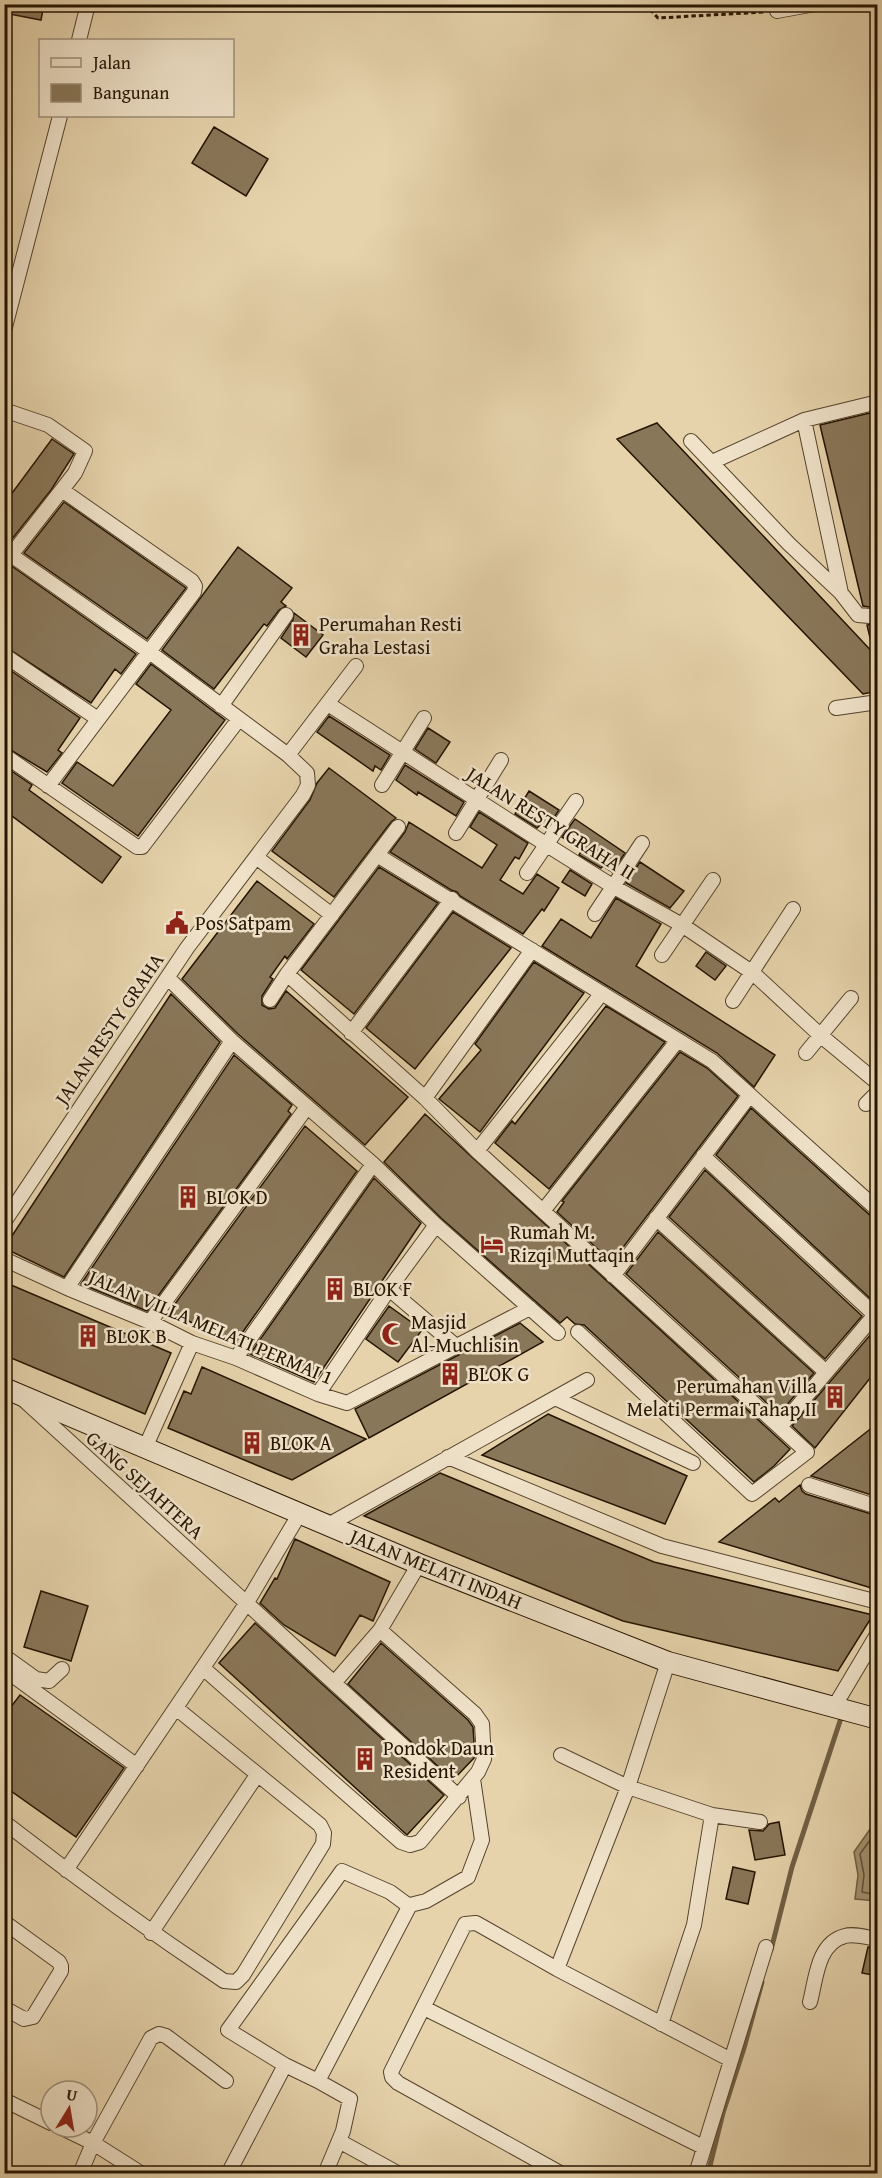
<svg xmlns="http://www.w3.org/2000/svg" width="882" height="2178" font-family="'Gentium Book Plus',serif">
	<rect width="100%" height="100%" fill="#e6d3ac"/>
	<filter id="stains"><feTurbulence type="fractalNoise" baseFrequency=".00333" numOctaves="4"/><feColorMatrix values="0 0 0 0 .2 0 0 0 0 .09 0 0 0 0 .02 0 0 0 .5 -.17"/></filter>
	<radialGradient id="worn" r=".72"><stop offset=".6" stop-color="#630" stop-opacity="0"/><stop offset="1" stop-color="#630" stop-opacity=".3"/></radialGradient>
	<path fill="#a49272" stroke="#716044" stroke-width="1.5" d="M877 1797V1901L855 1899 858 1875 854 1852 873 1825 874 1799Z"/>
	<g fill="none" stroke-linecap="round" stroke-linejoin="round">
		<path stroke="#645339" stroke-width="1.5" d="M878 1829 860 1854 864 1875 862 1892 878 1895"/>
		<path stroke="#716044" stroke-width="5" d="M771 1950 792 1867 841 1718
			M708 2174 723 2113 744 2048 762 1982"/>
	</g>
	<path fill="#897759" stroke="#251400" stroke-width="1.5" d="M4 4H44L41 20 4 13Z
		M214 127 268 159 246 196 192 163Z
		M878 411V605L869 607 863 606 820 425Z
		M657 423 878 658V691L863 694 617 439Z
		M52 439 74 454 51 490 4 549V504Z
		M64 502 186 588 147 639 24 553Z
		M238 547 292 588 281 602 286 606 279 610 267 626 264 624 214 689 162 650Z
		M13 567 136 654 121 674 115 669 91 703 4 646V573Z
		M294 613 323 635 306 657 281 638 293 620Z
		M878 623V645L872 646 867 625Z
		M151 664 225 720 138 836 62 783 77 762 113 786 171 710 136 684Z
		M4 666 80 718 58 750 62 753 47 772 4 746Z
		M329 716 390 755 381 770 375 766 373 771 317 732Z
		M428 728 450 742 436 763 415 749Z
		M405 765 464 802 456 816 418 792 417 795 396 780Z
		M4 766 32 785 29 790 121 857 102 883 4 810Z
		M329 768 396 818 391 822 334 897 272 851 310 800 317 783Z
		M529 791 559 810 547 828 541 824 537 828 515 814Z
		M479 812 528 843 519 859 515 857 500 880 523 894 537 874 559 888 544 911 542 909 523 934 460 896 457 892 451 890 390 852 405 832 409 822 482 868 497 845 470 827Z
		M575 819 625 853 612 872 603 866 601 868 579 855 582 850 562 837Z
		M640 862 684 891 670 908 626 883Z
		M379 867 438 903 354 1014 301 970Z
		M570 870 592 884 585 896 562 882Z
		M257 881 314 924 287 959 285 956 270 977 273 979 262 996V1005L269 1009 275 1008 286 991 408 1097 365 1145 238 1034 182 979Z
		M616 898 661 924 636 966 775 1055 754 1087 717 1053 542 946 561 919 591 938Z
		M453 912 511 948 415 1069 366 1028Z
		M706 952 726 966 715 980 696 966Z
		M534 962 584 993 480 1132 439 1099 481 1050 475 1044Z
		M171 994 220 1042 64 1277 4 1248Z
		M606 1006 665 1042 549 1189 495 1143 512 1121 515 1124Z
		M680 1052 707 1068 738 1096 612 1262 557 1212 564 1202 562 1201Z
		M234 1055 292 1105 288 1111 291 1114 147 1311 81 1284Z
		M751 1108 872 1217 878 1219V1302L875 1303 716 1155Z
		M425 1114 790 1449 774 1466 754 1482 584 1325 575 1324 567 1317 560 1323 441 1218 384 1162Z
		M305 1126 357 1171 235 1343 169 1312Z
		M705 1170 862 1316 825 1359 669 1217Z
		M374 1178 421 1223 314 1382 250 1354Z
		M658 1232 814 1373 779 1414 626 1274Z
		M4 1282 171 1353 145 1414 4 1355Z
		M389 1306 422 1330 398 1362 366 1339Z
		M520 1323 543 1342 369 1438 355 1409Z
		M878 1326V1368L815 1448 792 1426Z
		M202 1367 366 1439 292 1480 168 1428 184 1391 191 1394Z
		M548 1414 687 1476 665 1524 482 1455Z
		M878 1423V1497L811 1476 836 1456Z
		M440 1473 654 1562 873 1615 838 1671 623 1621 364 1516Z
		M800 1485 802 1491 806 1494 878 1516V1590L719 1542 775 1498 779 1502Z
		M295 1539 390 1582 373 1621 360 1615 335 1656 284 1625 260 1603 275 1578 277 1579Z
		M41 1591 88 1606 71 1661 24 1647Z
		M255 1623 444 1795 407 1835 219 1663Z
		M381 1643 468 1720 473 1727 475 1757 453 1780 348 1684Z
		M20 1695 124 1768 76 1837 4 1786V1716Z
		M779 1822 785 1855 755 1860 749 1830 763 1831 769 1824Z
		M733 1867 755 1872 748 1904 726 1899Z
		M868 1947 878 1948V1976L862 1973Z"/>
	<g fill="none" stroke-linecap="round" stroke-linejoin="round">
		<g stroke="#55442b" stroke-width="16">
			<path id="street" d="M777 11 815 4
				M79 40 88 4
				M4 331 60 116
				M4 410 48 425 85 451 75 473 4 564
				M804 420 841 593
				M691 441 789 544 841 593 858 615 870 616 878 614
				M712 462 804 420 878 402
				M4 655 98 719
				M328 704 547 845 614 887 682 925 753 973 820 1035 878 1083
				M221 706 286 615
				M836 708 878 702
				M4 755 137 847H142L239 719
				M288 755 356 666
				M382 785 424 718
				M48 786 194 592 195 586 192 581 62 490
				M456 833 501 760
				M377 855 712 1061 878 1210
				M256 857 332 915
				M527 873 576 801
				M595 914 642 843
				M662 955 713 880
				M287 974 425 1098 477 1151 807 1452 752 1494 578 1332
				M168 978 232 1041 373 1164 436 1225 558 1333
				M270 1000 287 974 398 827
				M733 1001 793 909
				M351 1033 452 899
				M806 1053 851 998
				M425 1098 532 950
				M866 1104 878 1092
				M477 1151 602 993
				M703 1156 874 1314
				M543 1211 678 1040
				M656 1218 826 1372
				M4 1222 187 948 303 795 308 785 307 773 288 755 148 651 11 555
				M4 1259 67 1288 150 1322 192 1343 236 1358 318 1394 347 1403 530 1308
				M613 1276 750 1095
				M67 1288 232 1041
				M389 1289 456 1346
				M150 1322 307 1107
				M236 1358 373 1164
				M318 1394 389 1289 436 1225
				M555 1398 693 1463
				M24 1400 459 1797
				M780 1427 878 1311
				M145 1448 192 1343
				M448 1457 662 1546 878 1602
				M809 1485 878 1507
				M328 1525 587 1380
				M4 1656 36 1679 49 1681 62 1669
				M203 1668 401 1842 410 1845 420 1842 478 1772 484 1759 482 1724 475 1714 380 1630
				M4 1669 137 1766
				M334 1683 380 1630 419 1564
				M834 1707 878 1633
				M561 1755 628 1787 712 1815 760 1822
				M4 1822C76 1878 149 1931 224 1981L236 1982 243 1975 323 1844 324 1833 320 1825 176 1708
				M66 1870 246 1604 300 1513
				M4 1922 59 1962 61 1966V1971L33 2017 24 2019 4 2008
				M151 1933 257 1775
				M557 1969 628 1787 668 1662
				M810 2002C816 1980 817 1943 845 1936 854 1933 868 1938 878 1939
				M424 2008 703 2147
				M661 2024 694 1925 712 1815
				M285 2065 228 2030 342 1871 390 1892 409 1906
				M4 2100 51 2123
				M60 2127 93 2143 142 2174
				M339 2141 399 2174
				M80 2174 93 2143 151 2038 159 2034 166 2036 226 2081
				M228 2174 285 2065 318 2081
				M325 2174 343 2131 350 2099 318 2081 410 1905 426 1901 468 1877 482 1840 473 1779
				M562 2174 398 2083 392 2077 391 2072 465 1924 476 1923 557 1969 731 2060
				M696 2174 766 1947"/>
		</g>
		<g stroke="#251400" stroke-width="22">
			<path id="secondary" d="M4 1388 419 1564 668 1662 878 1719"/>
		</g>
		<path stroke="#251400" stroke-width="3" stroke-dasharray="4.5 3" stroke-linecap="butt" d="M645 4 658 18 764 12"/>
		<use href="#street" stroke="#efe2c9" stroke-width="14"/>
		<use href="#secondary" stroke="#efe2c9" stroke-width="20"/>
	</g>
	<defs>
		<g id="building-bare" transform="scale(1.8)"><path d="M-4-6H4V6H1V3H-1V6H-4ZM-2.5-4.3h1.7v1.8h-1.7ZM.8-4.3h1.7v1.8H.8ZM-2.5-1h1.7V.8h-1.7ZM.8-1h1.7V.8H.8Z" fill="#8f2418" stroke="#efe2c9" stroke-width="2.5" paint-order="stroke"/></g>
		<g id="civic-bare" transform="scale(1.8)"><path d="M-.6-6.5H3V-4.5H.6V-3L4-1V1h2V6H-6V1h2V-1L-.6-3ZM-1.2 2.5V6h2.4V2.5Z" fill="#8f2418" stroke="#efe2c9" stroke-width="2.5" paint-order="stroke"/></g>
		<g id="hotel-bare" transform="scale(1.8)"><path d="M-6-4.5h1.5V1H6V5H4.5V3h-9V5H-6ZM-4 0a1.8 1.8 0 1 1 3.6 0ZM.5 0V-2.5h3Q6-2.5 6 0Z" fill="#8f2418" stroke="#efe2c9" stroke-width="2.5" paint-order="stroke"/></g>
		<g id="mosque-bare" transform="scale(1.8)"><path d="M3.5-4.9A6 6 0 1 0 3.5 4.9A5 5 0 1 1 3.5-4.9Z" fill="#8f2418" stroke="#efe2c9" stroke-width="2.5" paint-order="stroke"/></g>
	</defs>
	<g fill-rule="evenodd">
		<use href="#building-bare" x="301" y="635"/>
		<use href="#civic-bare" x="177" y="923"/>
		<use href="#building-bare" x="188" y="1197"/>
		<use href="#hotel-bare" x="492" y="1244"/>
		<use href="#building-bare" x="335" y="1289"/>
		<use href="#mosque-bare" x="393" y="1334"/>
		<use href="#building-bare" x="88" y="1336"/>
		<use href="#building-bare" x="450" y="1374"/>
		<use href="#building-bare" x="835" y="1397"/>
		<use href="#building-bare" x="252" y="1443"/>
		<use href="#building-bare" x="365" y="1759"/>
	</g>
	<g text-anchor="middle" stroke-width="5" stroke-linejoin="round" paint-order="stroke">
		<g font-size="20" fill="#251400" stroke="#efe2c9" text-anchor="start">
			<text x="319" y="631">Perumahan Resti<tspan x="319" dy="23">Graha Lestasi</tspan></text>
			<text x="195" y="930">Pos Satpam</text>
			<text x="206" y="1204">BLOK D</text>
			<text x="510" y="1239">Rumah M.<tspan x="510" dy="23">Rizqi Muttaqin</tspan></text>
			<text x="353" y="1296">BLOK F</text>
			<text x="411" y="1329">Masjid<tspan x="411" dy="23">Al-Muchlisin</tspan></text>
			<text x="106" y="1343">BLOK B</text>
			<text x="468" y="1381">BLOK G</text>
			<text x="817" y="1393" text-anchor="end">Perumahan Villa<tspan x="817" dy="23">Melati Permai Tahap II</tspan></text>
			<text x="270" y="1450">BLOK A</text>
			<text x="383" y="1755">Pondok Daun<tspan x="383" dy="23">Resident</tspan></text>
		</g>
		<g font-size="20" fill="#251400" stroke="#efe2c9">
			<text transform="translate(551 823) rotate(32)" y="7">JALAN RESTY GRAHA II</text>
			<text transform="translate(109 1029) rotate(-56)" y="7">JALAN RESTY GRAHA</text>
			<text transform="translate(211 1327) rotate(23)" y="7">JALAN VILLA MELATI PERMAI 1</text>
			<text transform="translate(145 1485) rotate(42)" y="7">GANG SEJAHTERA</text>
			<text transform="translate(436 1569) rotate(22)" y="7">JALAN MELATI INDAH</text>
		</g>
	</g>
	<rect width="882" height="2178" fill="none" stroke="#e6d3ac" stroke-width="24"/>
	<rect x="6" y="6" width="870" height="2166" fill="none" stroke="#251400" stroke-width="3"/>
	<rect x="12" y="12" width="858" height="2154" fill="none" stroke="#251400" stroke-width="1.5"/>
	<rect x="39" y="39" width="195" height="78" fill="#efe2c9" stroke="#9e9079" stroke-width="1.5"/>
	<rect x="51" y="58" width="30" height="9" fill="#efe2c9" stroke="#9e9079" stroke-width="1.5"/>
	<text x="93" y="69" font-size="18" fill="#251400">Jalan</text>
	<rect x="51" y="84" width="30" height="18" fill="#897759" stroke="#9e9079" stroke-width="1.5"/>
	<text x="93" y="99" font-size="18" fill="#251400">Bangunan</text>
	<g transform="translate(69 2109) rotate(11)"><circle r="28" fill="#efe2c9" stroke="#9e9079" stroke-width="1.5"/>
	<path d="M0-4.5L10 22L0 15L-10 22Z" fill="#8f2418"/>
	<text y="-9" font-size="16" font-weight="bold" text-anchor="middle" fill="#251400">U</text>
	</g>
	<rect width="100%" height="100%" filter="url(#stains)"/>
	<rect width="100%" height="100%" fill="url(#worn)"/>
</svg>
